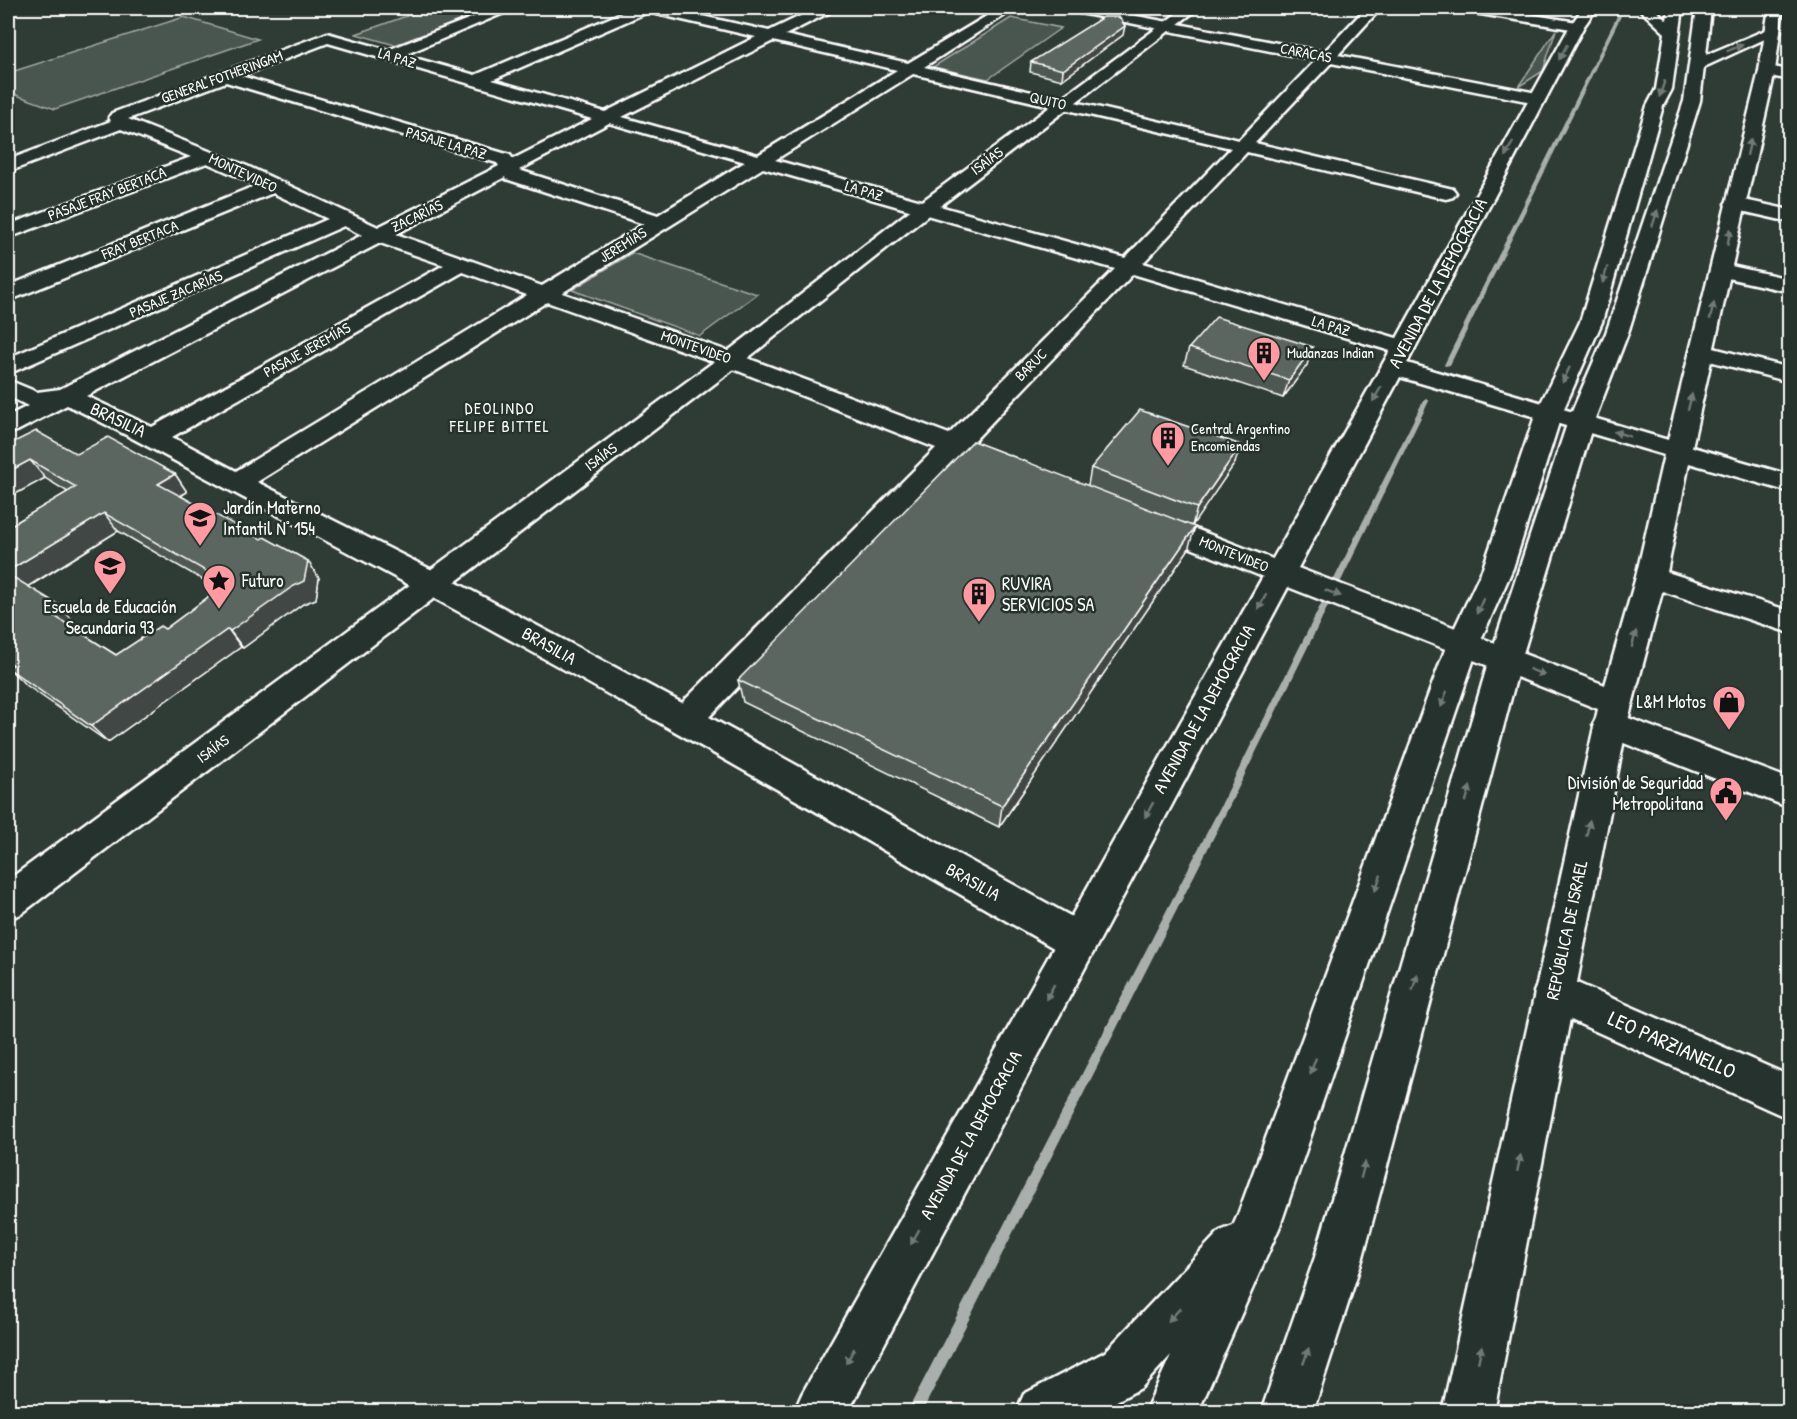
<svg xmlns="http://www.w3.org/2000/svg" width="1797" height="1419" font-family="'Patrick Hand',sans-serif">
	<rect width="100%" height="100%" fill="#2f3b35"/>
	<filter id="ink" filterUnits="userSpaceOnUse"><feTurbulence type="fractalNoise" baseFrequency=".0167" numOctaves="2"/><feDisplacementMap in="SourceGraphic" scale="12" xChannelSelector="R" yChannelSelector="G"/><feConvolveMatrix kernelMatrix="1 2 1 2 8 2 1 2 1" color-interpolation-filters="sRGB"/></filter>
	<g filter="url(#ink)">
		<path fill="#4a544f" stroke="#a4aaa7" stroke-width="1.5" d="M429 8H494L395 45 356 34Z
			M184 17 258 39 55 109 8 92V73Z
			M1011 18 1061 28 988 79 933 67Z
			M1556 30 1543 71 1518 87Z
			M632 253 757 294 700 336 572 290Z"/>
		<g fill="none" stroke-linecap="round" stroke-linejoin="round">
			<path fill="#a9afac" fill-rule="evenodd" d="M1619 15 1621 16 1450 365 1445 366 1444 365 1617 16Z
				M1426 399 1429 401 1340 583 1336 586 1333 585 1332 583 1423 401Z
				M1326 599 1330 602 1225 815 922 1412H907L1219 809 1322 602Z"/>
			<g stroke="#fff" stroke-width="5">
				<path id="minor" d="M497 8H516L404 55 475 75 633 8H666L769 31 817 8H834L832 11 785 35 908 63 1000 8H1016L924 67 1239 140 1316 60 1075 12 1068 8H1095L1324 52 1366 8H1381L1338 55 1537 93 1545 98 1537 103 1331 63 1255 143 1453 189 1456 193 1453 197 1446 199 1247 152 1143 263 1410 342 1414 347 1410 352H1394L1133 274 972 443 1015 459 1019 465 1015 471 1006 473 959 456 709 717 1092 928 1098 941 1092 954 1078 959 1064 954C793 798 522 641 244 498 185 467 127 434 67 405L17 431 8 434V416L28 406 8 396V380L37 392 60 389 362 235 344 226 8 374V358L328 219 273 193 8 301V286L257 185 207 163 8 238V225L191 157 121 129 8 172V160L111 121 109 117 112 113 322 35 327 33 388 50ZM648 12 756 37 605 112 492 80ZM773 41 897 70 758 155 622 117ZM328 43 592 119 513 159 510 155 241 76ZM913 74 1231 148 1125 258 775 160ZM226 82 497 163 499 166 378 227 247 166 128 119ZM609 123 745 162 658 215 519 170ZM763 168 1115 269 949 434 739 355 562 293ZM505 177 506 179 644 224 542 286 396 234ZM380 243 444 265 152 427 86 396ZM463 272 527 295 236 471 172 437ZM547 302 723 365 936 448 682 703 442 575 257 482Z
					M1461 8H1491L1577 22 1584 26 1577 30 1468 12Z
					M1767 66 1790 70V80L1761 74 1759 71 1761 68Z
					M1735 198 1790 210V222L1728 208 1725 204 1728 200Z
					M1722 264 1790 279V292L1714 275 1711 270 1714 265Z
					M1702 345 1790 368V382L1694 357 1690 352 1694 347Z
					M1149 511 1288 565 1293 572 1288 579 1278 582 1268 579 1139 527 1135 520 1139 513Z
					M1651 567 1790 611V633L1641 584 1636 577 1641 570Z
					M1610 711 1790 779V808L1598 733 1593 724 1598 715Z
					M1554 973 1790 1076V1119L1540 1006 1534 992 1540 978Z"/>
			</g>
			<g stroke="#fff" stroke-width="5">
				<path id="tertiary" d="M1184 8H1199L931 213 739 365 21 914 8 919V880L723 355 917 205Z
					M1583 8H1597L1584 26 1407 363 1668 440 1759 71 1769 8H1783L1775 71 1692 447 1790 475V492L1689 463 1666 577 1627 724 1494 1412H1442L1598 709 1288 587 848 1412H794L802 1394 1381 367 1570 26ZM1400 377 1664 455 1636 577 1605 685 1298 568Z"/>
			</g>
			<g stroke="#fff" stroke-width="5">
				<path id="trunk" d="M1638 8H1653L1667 20 1669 8H1683L1672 89 1663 106 1602 322 1562 413 1513 568 1479 644 1280 1226 1198 1412H1145L1171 1355 1141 1388 1096 1412H1016L1024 1394 1105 1352 1220 1231 1233 1226 1237 1217 1447 644 1483 568 1536 413 1580 322 1647 106 1656 89 1665 33Z
					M1697 8H1711L1706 55 1768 29 1773 28 1780 32 1704 67 1700 101 1628 333 1594 421 1521 660 1363 1257 1313 1412H1261L1315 1257 1489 660 1568 421 1606 333 1684 101Z"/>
			</g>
			<use href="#minor" fill="#26332d" fill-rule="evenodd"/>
			<use href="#tertiary" fill="#26332d" fill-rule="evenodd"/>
			<use href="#trunk" fill="#26332d" fill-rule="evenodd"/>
		</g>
		<path fill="#4e5853" stroke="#fff" stroke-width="1.5" fill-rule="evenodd" d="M1123 35 1062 80 1030 72 1031 62Z
			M1189 348 1307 365 1283 398 1184 365Z
			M8 445 77 454 175 474 187 492 181 496 319 578 316 599 303 604 243 648 241 647 108 742 26 685 8 668V527L68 492 45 478 8 498ZM118 531 219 589 165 629 116 655 70 626 75 623 59 605 28 587Z
			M1235 463 1192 525 1188 550 999 827 743 702 738 680 1088 485 1091 468Z"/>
		<path fill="#404744" stroke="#fff" stroke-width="1.5" d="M1125 26 1123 35 1062 80 1063 70Z
			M1313 347 1307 365 1283 398 1289 380Z
			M1241 445 1235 463 1192 526 1197 508Z
			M30 460 45 478 8 498V472Z
			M175 474 187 492 171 501 158 484Z
			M104 513 118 531 22 590 8 575V571Z
			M1195 527 1188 550 999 827 1002 806Z
			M308 561 319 578 316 599 303 604 243 648 230 631Z
			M59 605 75 623 65 629 48 612Z
			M228 629 241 647 108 742 91 726Z"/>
		<path fill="#5b6661" stroke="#fff" stroke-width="1.5" d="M1103 17H1119L1125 26 1063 70 1031 62Z
			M1216 317 1313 347 1289 380 1189 348Z
			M1140 410 1241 445 1197 508 1091 468Z
			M36 431 77 454 108 437 175 474 158 484 261 539 264 537 308 561 304 581 292 587 230 631 228 629 91 726 8 668 13 665 8 661V574L59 605 48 612 116 655 160 626 165 629 227 583 104 513 8 571V527L76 487 30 460 8 472V445Z
			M973 441 1195 527 1002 806 738 680Z"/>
		<defs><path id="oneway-solid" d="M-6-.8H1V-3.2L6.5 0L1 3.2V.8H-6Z" transform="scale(1.5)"/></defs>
		<g fill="#727a76">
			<use href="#oneway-solid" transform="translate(1735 48) rotate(-22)"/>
			<use href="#oneway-solid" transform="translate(1563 52) rotate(119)"/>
			<use href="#oneway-solid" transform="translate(1662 89) rotate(108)"/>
			<use href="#oneway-solid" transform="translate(1749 147) rotate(-77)"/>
			<use href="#oneway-solid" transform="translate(1509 149) rotate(119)"/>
			<use href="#oneway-solid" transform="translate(1655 218) rotate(-72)"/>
			<use href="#oneway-solid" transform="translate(1729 237) rotate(-79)"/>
			<use href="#oneway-solid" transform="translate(1605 275) rotate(107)"/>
			<use href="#oneway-solid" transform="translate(1712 311) rotate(-76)"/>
			<use href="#oneway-solid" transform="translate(1566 375) rotate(115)"/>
			<use href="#oneway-solid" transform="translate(1377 394) rotate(120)"/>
			<use href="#oneway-solid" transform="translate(1690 402) rotate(-76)"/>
			<use href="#oneway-solid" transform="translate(1622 434) rotate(-163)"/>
			<use href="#oneway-solid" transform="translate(1333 593) rotate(21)"/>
			<use href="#oneway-solid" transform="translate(1262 602) rotate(119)"/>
			<use href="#oneway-solid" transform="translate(1480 606) rotate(114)"/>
			<use href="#oneway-solid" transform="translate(1634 639) rotate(-75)"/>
			<use href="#oneway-solid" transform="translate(1537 672) rotate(21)"/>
			<use href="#oneway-solid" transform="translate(1444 699) rotate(110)"/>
			<use href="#oneway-solid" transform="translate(1468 794) rotate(-74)"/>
			<use href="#oneway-solid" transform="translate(1149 810) rotate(119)"/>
			<use href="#oneway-solid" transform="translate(1588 828) rotate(-78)"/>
			<use href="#oneway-solid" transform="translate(1378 883) rotate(110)"/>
			<use href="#oneway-solid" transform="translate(1415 982) rotate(-74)"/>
			<use href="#oneway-solid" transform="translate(1050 992) rotate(119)"/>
			<use href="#oneway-solid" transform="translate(1313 1066) rotate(110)"/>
			<use href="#oneway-solid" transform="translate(1519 1163) rotate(-78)"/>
			<use href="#oneway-solid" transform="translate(1363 1170) rotate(-75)"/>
			<use href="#oneway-solid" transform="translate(915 1237) rotate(119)"/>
			<use href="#oneway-solid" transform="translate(1174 1315) rotate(133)"/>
			<use href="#oneway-solid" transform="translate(1480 1354) rotate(-78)"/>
			<use href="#oneway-solid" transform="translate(850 1356) rotate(119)"/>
			<use href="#oneway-solid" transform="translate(1306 1356) rotate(-71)"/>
		</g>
	</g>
	<defs>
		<g id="building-pin" transform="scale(1.725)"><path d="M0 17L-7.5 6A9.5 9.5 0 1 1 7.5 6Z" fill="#ff9aa2" stroke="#26332d"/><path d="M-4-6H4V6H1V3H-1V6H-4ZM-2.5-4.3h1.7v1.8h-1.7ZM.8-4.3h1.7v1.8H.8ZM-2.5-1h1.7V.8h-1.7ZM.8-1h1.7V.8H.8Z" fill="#111"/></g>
		<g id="school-pin" transform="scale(1.725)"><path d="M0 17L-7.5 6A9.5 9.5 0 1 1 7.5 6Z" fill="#ff9aa2" stroke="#26332d"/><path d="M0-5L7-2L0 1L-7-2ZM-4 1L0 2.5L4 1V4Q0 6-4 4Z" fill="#111"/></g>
		<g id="sight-pin" transform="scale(1.725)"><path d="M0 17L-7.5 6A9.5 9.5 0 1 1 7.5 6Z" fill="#ff9aa2" stroke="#26332d"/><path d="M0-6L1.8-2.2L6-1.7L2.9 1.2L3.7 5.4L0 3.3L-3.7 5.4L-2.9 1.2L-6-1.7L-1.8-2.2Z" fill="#111"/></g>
		<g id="shop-pin" transform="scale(1.725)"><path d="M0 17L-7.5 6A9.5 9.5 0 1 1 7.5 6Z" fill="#ff9aa2" stroke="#26332d"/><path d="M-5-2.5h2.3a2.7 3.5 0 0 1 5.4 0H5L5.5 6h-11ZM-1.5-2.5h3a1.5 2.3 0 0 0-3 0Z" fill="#111"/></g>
		<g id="civic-pin" transform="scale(1.725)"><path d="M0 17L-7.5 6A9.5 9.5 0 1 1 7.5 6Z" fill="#ff9aa2" stroke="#26332d"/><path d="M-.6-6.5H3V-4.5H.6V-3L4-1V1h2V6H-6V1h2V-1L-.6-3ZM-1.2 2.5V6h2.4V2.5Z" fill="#111"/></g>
	</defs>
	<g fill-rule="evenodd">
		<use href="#building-pin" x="1264" y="353"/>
		<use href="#building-pin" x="1168" y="438"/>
		<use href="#school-pin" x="200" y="518"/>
		<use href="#school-pin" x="110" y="566"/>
		<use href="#sight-pin" x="219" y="581"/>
		<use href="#building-pin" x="979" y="594"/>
		<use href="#shop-pin" x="1729" y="702"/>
		<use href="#civic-pin" x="1726" y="793"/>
	</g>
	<g text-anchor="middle" stroke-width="5" stroke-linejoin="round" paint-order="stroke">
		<g font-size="15" fill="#fff" stroke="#26332d">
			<text transform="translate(1306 53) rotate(11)" y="5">CARACAS</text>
			<text transform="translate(397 58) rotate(17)" y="5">LA PAZ</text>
			<text transform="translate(222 77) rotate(-20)" y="5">GENERAL FOTHERINGAM</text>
			<text transform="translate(1048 101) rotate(13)" y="5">QUITO</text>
			<text transform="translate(446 143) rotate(16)" y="5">PASAJE LA PAZ</text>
			<text transform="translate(987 161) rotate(-37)" y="5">ISAÍAS</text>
			<text transform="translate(243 173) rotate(25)" y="5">MONTEVIDEO</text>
			<text transform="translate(864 191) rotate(16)" y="5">LA PAZ</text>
			<text transform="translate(107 194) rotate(-21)" y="5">PASAJE FRAY BERTACA</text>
			<text transform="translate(417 216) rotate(-26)" y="5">ZACARÍAS</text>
			<text transform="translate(140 240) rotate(-22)" y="5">FRAY BERTACA</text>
			<text transform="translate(623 245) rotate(-32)" y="5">JEREMÍAS</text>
			<text transform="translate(176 294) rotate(-23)" y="5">PASAJE ZACARÍAS</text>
			<text transform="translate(1331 326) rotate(16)" y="5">LA PAZ</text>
			<text transform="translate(696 347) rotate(19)" y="5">MONTEVIDEO</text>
			<text transform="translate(307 350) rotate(-29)" y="5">PASAJE JEREMÍAS</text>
			<text transform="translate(1031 365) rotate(-45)" y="5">BARUC</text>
			<text transform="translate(601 457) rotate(-37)" y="5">ISAÍAS</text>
			<text transform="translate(1234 554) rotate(22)" y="5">MONTEVIDEO</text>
			<text transform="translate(213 749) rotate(-37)" y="5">ISAÍAS</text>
		</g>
		<g font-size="15" fill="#fff" stroke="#26332d" text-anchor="start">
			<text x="1287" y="358">Mudanzas Indian</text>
			<text x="1191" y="434">Central Argentino<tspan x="1191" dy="17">Encomiendas</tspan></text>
		</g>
		<g font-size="16" letter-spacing="1.5" fill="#fff" stroke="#26332d">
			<text x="500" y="414">DEOLINDO<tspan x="500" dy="18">FELIPE BITTEL</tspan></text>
		</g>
		<g font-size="18" fill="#fff" stroke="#26332d">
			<text transform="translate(1438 283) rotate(-62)" y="6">AVENIDA DE LA DEMOCRACIA</text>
			<text transform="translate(118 420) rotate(25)" y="6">BRASILIA</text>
			<text transform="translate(549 646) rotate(29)" y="6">BRASILIA</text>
			<text transform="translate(1204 709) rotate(-61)" y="6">AVENIDA DE LA DEMOCRACIA</text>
			<text transform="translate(973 882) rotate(29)" y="6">BRASILIA</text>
			<text transform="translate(1567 930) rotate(-78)" y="6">REPÚBLICA DE ISRAEL</text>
			<text transform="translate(971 1135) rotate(-61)" y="6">AVENIDA DE LA DEMOCRACIA</text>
		</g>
		<g font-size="18" fill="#fff" stroke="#26332d" text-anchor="start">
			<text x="223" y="514">Jardín Materno<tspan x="223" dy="21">Infantil N° 154</tspan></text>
			<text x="242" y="587">Futuro</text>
			<text x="1002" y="590">RUVIRA<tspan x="1002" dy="21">SERVICIOS SA</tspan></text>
			<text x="110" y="613" text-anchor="middle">Escuela de Educación<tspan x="110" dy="21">Secundaria 93</tspan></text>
			<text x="1706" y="708" text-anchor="end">L&amp;M Motos</text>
			<text x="1703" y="789" text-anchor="end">División de Seguridad<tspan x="1703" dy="21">Metropolitana</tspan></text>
		</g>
		<g font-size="21" fill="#fff" stroke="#26332d">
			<text transform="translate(1672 1045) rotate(24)" y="7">LEO PARZIANELLO</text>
		</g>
	</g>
	<rect width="1797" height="1419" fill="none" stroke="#26332d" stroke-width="30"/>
	<rect x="15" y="15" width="1767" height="1389" fill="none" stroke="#fff" stroke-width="2" filter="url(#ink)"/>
</svg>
